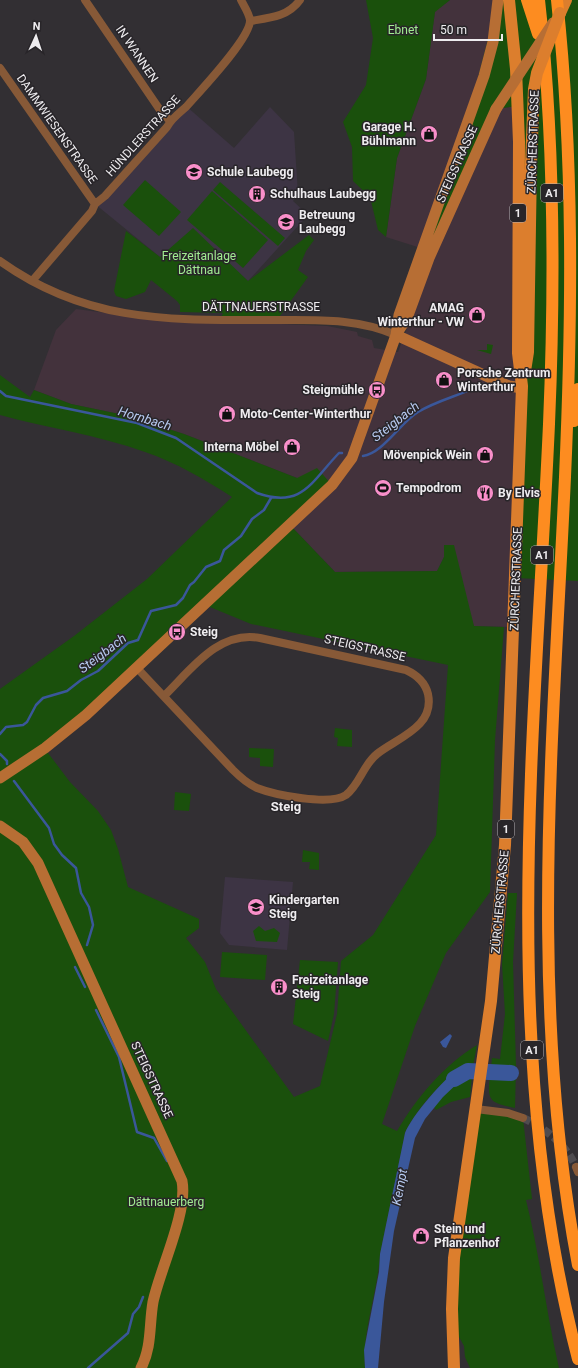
<svg xmlns="http://www.w3.org/2000/svg" width="578" height="1368" font-family="Roboto,sans-serif">
	<rect width="100%" height="100%" fill="#322f33"/>
	<path fill="#43323c" d="M450 0H498L496 27 424 249 386 237 397 158 426 79 435 11Z
		M518 106 514 627 474 626 444 545V557L437 571 335 572 290 525 297 478 184 434 124 415 71 404 34 390 56 330 76 309 146 318 327 326 357 332 358 336 372 340 374 348 398 352 409 323 434 246 496 109Z"/>
	<path fill="#3d3444" d="M186 106 234 148 270 107 294 132 298 194 293 201 308 215 248 281 238 272 160 257 95 204Z
		M225 877 293 882 287 950 229 945 220 933Z"/>
	<path fill="#1a500c" fill-rule="evenodd" d="M366 0H450L435 12 426 79 397 158 386 237 378 230 370 197 353 181 352 147 343 122 366 85 373 38Z
		M498 0H578V581L516 578 517 106 496 109 434 246 424 249 462 140Z
		M145 180 181 212 159 236 123 205Z
		M220 182 285 238 278 246 213 190Z
		M212 191 268 240 243 268 187 220Z
		M193 228 248 281 309 235 314 240 306 251 298 270 308 277 277 320H220L223 313 180 312V305L177 301 151 280 145 292 126 299 116 296 114 291 126 231 160 257Z
		M487 344 493 345 491 354 477 350H487Z
		M0 375 30 397 34 390 71 404 124 415 184 434 297 478 317 468 332 485 290 525 335 572 437 571 444 557V545H454L474 626 504 627 495 740 490 892 446 953 415 1026 382 1124 397 1131C417 1097 443 1066 477 1045L473 1066C450 1067 414 1113 405 1133L380 1254C378 1292 362 1330 365 1368H0V689L74 636 147 579 232 497C204 479 177 463 145 452 98 435 48 428 0 415ZM205 605 251 624 448 665 436 835 373 935 341 961 337 1014 320 1086 294 1097 216 989 205 962 186 938 199 928V919L128 887 118 849 111 830 98 811 70 782 45 749Z
		M335 728 352 730V747L337 746 338 738 334 737Z
		M249 748 274 749 273 767 260 766V758L249 757Z
		M175 792 191 794 189 811 174 810Z
		M303 850 319 853V870L309 869 310 862H302Z
		M508 893H517L513 962 516 1066 515 1108C493 1103 486 1103 490 1077H509L498 1068H491L492 1058 500 1059 505 1014 502 964Z
		M259 926 265 931 274 928 280 933 277 942 256 941 253 931Z
		M222 952 267 955 265 980 220 977Z
		M300 960 338 962 334 1014 328 1041 293 1024Z
		M472 1075 470 1097 451 1102 436 1110 434 1107C443 1097 457 1076 472 1075Z
		M476 1109 523 1118 532 1199 526 1200C540 1256 546 1312 559 1368H470L465 1357 464 1346 452 1324Z"/>
	<path fill="#3a579a" d="M450 1034 452 1036 446 1048 443 1047 440 1042Z
		M473 1066 472 1075 462 1079 443 1097 425 1119 415 1138 394 1231 384 1302 378 1368H365L364 1350 379 1272 380 1254 405 1133C411 1117 446 1075 461 1068 465 1066 469 1066 473 1066Z
		M491 1068 509 1069 511 1074 509 1076 490 1077Z"/>
	<g fill="none" stroke-linecap="round" stroke-linejoin="round">
		<path stroke="#3a579a" stroke-width="2.5" d="M0 391 6 396 137 423 176 438 257 493C302 509 311 482 339 453H342
			M363 456C383 453 400 423 418 412 438 400 462 395 483 384
			M0 734 6 727 23 725 27 722 36 705 43 698 67 691 81 680 98 671 128 643 138 640 151 611 176 605 183 598 190 585 194 582 206 567 220 561 224 550 241 536 252 519 264 510 271 498
			M0 754 7 761V764
			M14 781 49 828 54 844 62 855 76 868 81 893 89 907 93 925 87 945
			M75 967 85 987
			M96 1010 119 1057 137 1132 154 1138 167 1161
			M88 1368 128 1333 133 1314 139 1307 143 1297"/>
		<path stroke="#3a579a" stroke-width="16" d="M454 1079 468 1071 511 1073"/>
		<path stroke="#4e4b4f" stroke-width="8" stroke-dasharray="8 4" stroke-linecap="butt" d="M523 1118C546 1128 566 1145 576 1167"/>
		<path stroke="#875937" stroke-width="8" d="M85 0 160 110 170 121
			M250 21C269 18 288 17 300 0
			M0 68 95 204
			M0 261C88 324 172 320 276 320 317 320 357 318 396 335
			M33 280 92 211 95 204 105 196 167 127C171 119 179 113 186 107 199 92 251 38 250 20 249 13 244 6 241 0
			M137 668 233 770C240 777 248 784 257 788 275 795 330 806 346 795 360 784 363 765 377 754 397 738 435 727 428 694 425 682 417 675 406 670L260 638C218 630 190 671 164 696
			M476 1109 508 1113 523 1118
			M576 1167 578 1172"/>
		<path stroke="#b76e34" stroke-width="11" d="M397 333 407 318 429 258 496 109
			M396 335 495 380 509 386 522 388
			M0 778 45 748 86 715 332 485 352 458 357 444 396 335 399 315 484 76 493 42 498 0
			M0 826 23 842 38 863 182 1181C188 1212 160 1269 153 1302 149 1325 152 1347 141 1368"/>
		<path stroke="#dc7e2d" stroke-width="12" d="M560 13 566 0
			M525 371 528 352 531 163
			M454 1368 452 1309 454 1258 491 1001 505 845 522 386 518 353 519 142 516 69 509 0"/>
		<path stroke="#fd8c20" stroke-width="12" d="M527 0 538 34
			M539 0C555 141 555 283 549 424 535 736 498 1053 578 1359
			M557 0C574 159 572 318 565 477 553 740 528 1005 578 1265
			M574 421 578 389"/>
		<path stroke="#b76e34" stroke-width="11" d="M496 109 553 23"/>
		<path stroke="#dc7e2d" stroke-width="12" d="M531 163 534 89 537 73 560 13"/>
	</g>
	<defs>
		<g id="shop-disc" transform="scale(0.9)"><circle r="9.5" fill="#f98fca" stroke="#282529"/><path d="M-5-2.5h2.3a2.7 3.5 0 0 1 5.4 0H5L5.5 6h-11ZM-1.5-2.5h3a1.5 2.3 0 0 0-3 0Z" fill="#111"/></g>
		<g id="school-disc" transform="scale(0.9)"><circle r="9.5" fill="#f98fca" stroke="#282529"/><path d="M0-5L7-2L0 1L-7-2ZM-4 1L0 2.5L4 1V4Q0 6-4 4Z" fill="#111"/></g>
		<g id="building-disc" transform="scale(0.9)"><circle r="9.5" fill="#f98fca" stroke="#282529"/><path d="M-4-6H4V6H1V3H-1V6H-4ZM-2.5-4.3h1.7v1.8h-1.7ZM.8-4.3h1.7v1.8H.8ZM-2.5-1h1.7V.8h-1.7ZM.8-1h1.7V.8H.8Z" fill="#111"/></g>
		<g id="bus-disc" transform="scale(0.9)"><circle r="9.5" fill="#f98fca" stroke="#282529"/><path d="M-5-6H5V4H4V6H2V4H-2V6H-4V4H-5ZM-3.5-4V0h7V-4ZM-3.5 1.2v1.5H-2V1.2ZM2 1.2v1.5H3.5V1.2Z" fill="#111"/></g>
		<g id="stadium-disc" transform="scale(0.9)"><circle r="9.5" fill="#f98fca" stroke="#282529"/><path d="M0-5a6.5 5 0 1 0 0 10a6.5 5 0 1 0 0-10ZM-3.5-1.8h7v3.6h-7Z" fill="#111"/></g>
		<g id="restaurant-disc" transform="scale(0.9)"><circle r="9.5" fill="#f98fca" stroke="#282529"/><path d="M-5-6h1v4h1v-4h1v4h1v-4h1v5L-1.5 .5V6h-2V.5L-5-1ZM5-6V6H3V1.5H1.5Q1.5-4 5-6Z" fill="#111"/></g>
	</defs>
	<g fill-rule="evenodd">
		<use href="#shop-disc" x="429" y="134"/>
		<use href="#school-disc" x="194" y="172"/>
		<use href="#building-disc" x="257" y="194"/>
		<use href="#school-disc" x="286" y="222"/>
		<use href="#shop-disc" x="477" y="315"/>
		<use href="#shop-disc" x="444" y="380"/>
		<use href="#bus-disc" x="377" y="390"/>
		<use href="#shop-disc" x="227" y="414"/>
		<use href="#shop-disc" x="292" y="447"/>
		<use href="#shop-disc" x="485" y="455"/>
		<use href="#stadium-disc" x="383" y="488"/>
		<use href="#restaurant-disc" x="485" y="493"/>
		<use href="#bus-disc" x="177" y="632"/>
		<use href="#school-disc" x="256" y="907"/>
		<use href="#building-disc" x="279" y="987"/>
		<use href="#shop-disc" x="421" y="1236"/>
	</g>
	<g text-anchor="middle" stroke-width="3" stroke-linejoin="round" paint-order="stroke">
		<g fill="#282529" stroke="#b3b0b4" stroke-width="1">
			<rect x="541" y="184" width="22" height="18" rx="3"/>
			<rect x="510" y="204" width="16" height="18" rx="3"/>
			<rect x="531" y="546" width="22" height="18" rx="3"/>
			<rect x="498" y="820" width="16" height="18" rx="3"/>
			<rect x="521" y="1041" width="22" height="18" rx="3"/>
		</g>
		<g font-size="11" font-weight="bold" fill="#eeecef">
			<text x="552" y="197">A1</text>
			<text x="518" y="217">1</text>
			<text x="542" y="559">A1</text>
			<text x="506" y="833">1</text>
			<text x="532" y="1054">A1</text>
		</g>
		<g font-size="12" fill="#a1ec91" stroke="#282529">
			<text x="403" y="34">Ebnet</text>
			<text x="199" y="260">Freizeitanlage<tspan x="199" dy="14">Dättnau</tspan></text>
			<text x="166" y="1206">Dättnauerberg</text>
		</g>
		<g font-size="12" fill="#eeecef" stroke="#282529">
			<text transform="translate(137 54) rotate(56)" y="4">IN WANNEN</text>
			<text transform="translate(57 129) rotate(55)" y="4">DAMMWIESENSTRASSE</text>
			<text transform="translate(143 136) rotate(-48)" y="4">HÜNDLERSTRASSE</text>
			<text transform="translate(533 142) rotate(-88)" y="4">ZÜRCHERSTRASSE</text>
			<text transform="translate(457 164) rotate(-66)" y="4">STEIGSTRASSE</text>
			<text x="261" y="311">DÄTTNAUERSTRASSE</text>
			<text transform="translate(516 579) rotate(-88)" y="4">ZÜRCHERSTRASSE</text>
			<text transform="translate(365 648) rotate(13)" y="4">STEIGSTRASSE</text>
			<text transform="translate(500 902) rotate(-85)" y="4">ZÜRCHERSTRASSE</text>
			<text transform="translate(152 1080) rotate(65)" y="4">STEIGSTRASSE</text>
		</g>
		<g font-size="12" font-weight="bold" fill="#eeecef" stroke="#282529" text-anchor="start">
			<text x="416" y="131" text-anchor="end">Garage H.<tspan x="416" dy="14">Bühlmann</tspan></text>
			<text x="207" y="176">Schule Laubegg</text>
			<text x="270" y="198">Schulhaus Laubegg</text>
			<text x="299" y="219">Betreuung<tspan x="299" dy="14">Laubegg</tspan></text>
			<text x="464" y="312" text-anchor="end">AMAG<tspan x="464" dy="14">Winterthur - VW</tspan></text>
			<text x="457" y="377">Porsche Zentrum<tspan x="457" dy="14">Winterthur</tspan></text>
			<text x="364" y="394" text-anchor="end">Steigmühle</text>
			<text x="240" y="418">Moto-Center-Winterthur</text>
			<text x="279" y="451" text-anchor="end">Interna Möbel</text>
			<text x="472" y="459" text-anchor="end">Mövenpick Wein</text>
			<text x="396" y="492">Tempodrom</text>
			<text x="498" y="497">By Elvis</text>
			<text x="190" y="636">Steig</text>
			<text x="269" y="904">Kindergarten<tspan x="269" dy="14">Steig</tspan></text>
			<text x="292" y="984">Freizeitanlage<tspan x="292" dy="14">Steig</tspan></text>
			<text x="434" y="1233">Stein und<tspan x="434" dy="14">Pflanzenhof</tspan></text>
		</g>
		<g font-size="13" font-style="italic" fill="#b7caf0" stroke="#282529">
			<text transform="translate(145 418) rotate(17)" y="5">Hornbach</text>
			<text transform="translate(395 421) rotate(-38)" y="5">Steigbach</text>
			<text transform="translate(102 653) rotate(-37)" y="5">Steigbach</text>
			<text transform="translate(399 1187) rotate(-79)" y="5">Kempt</text>
		</g>
		<g font-size="13" font-weight="bold" fill="#eeecef" stroke="#282529">
			<text x="286" y="811">Steig</text>
		</g>
	</g>
	<g transform="translate(36 36) rotate(3)" stroke="#282529" stroke-width="3" paint-order="stroke">
	<path d="M0-3L7 15L0 10L-7 15Z" fill="#eeecef"/>
	<text y="-6" font-size="11" font-weight="bold" text-anchor="middle" fill="#eeecef">N</text>
	</g>
	<path d="M434 34v6h68v-6" fill="none" stroke="#eeecef" stroke-width="2"/>
	<text x="440" y="34" font-size="12" fill="#eeecef" stroke="#282529" stroke-width="3" paint-order="stroke">50 m</text>
</svg>
